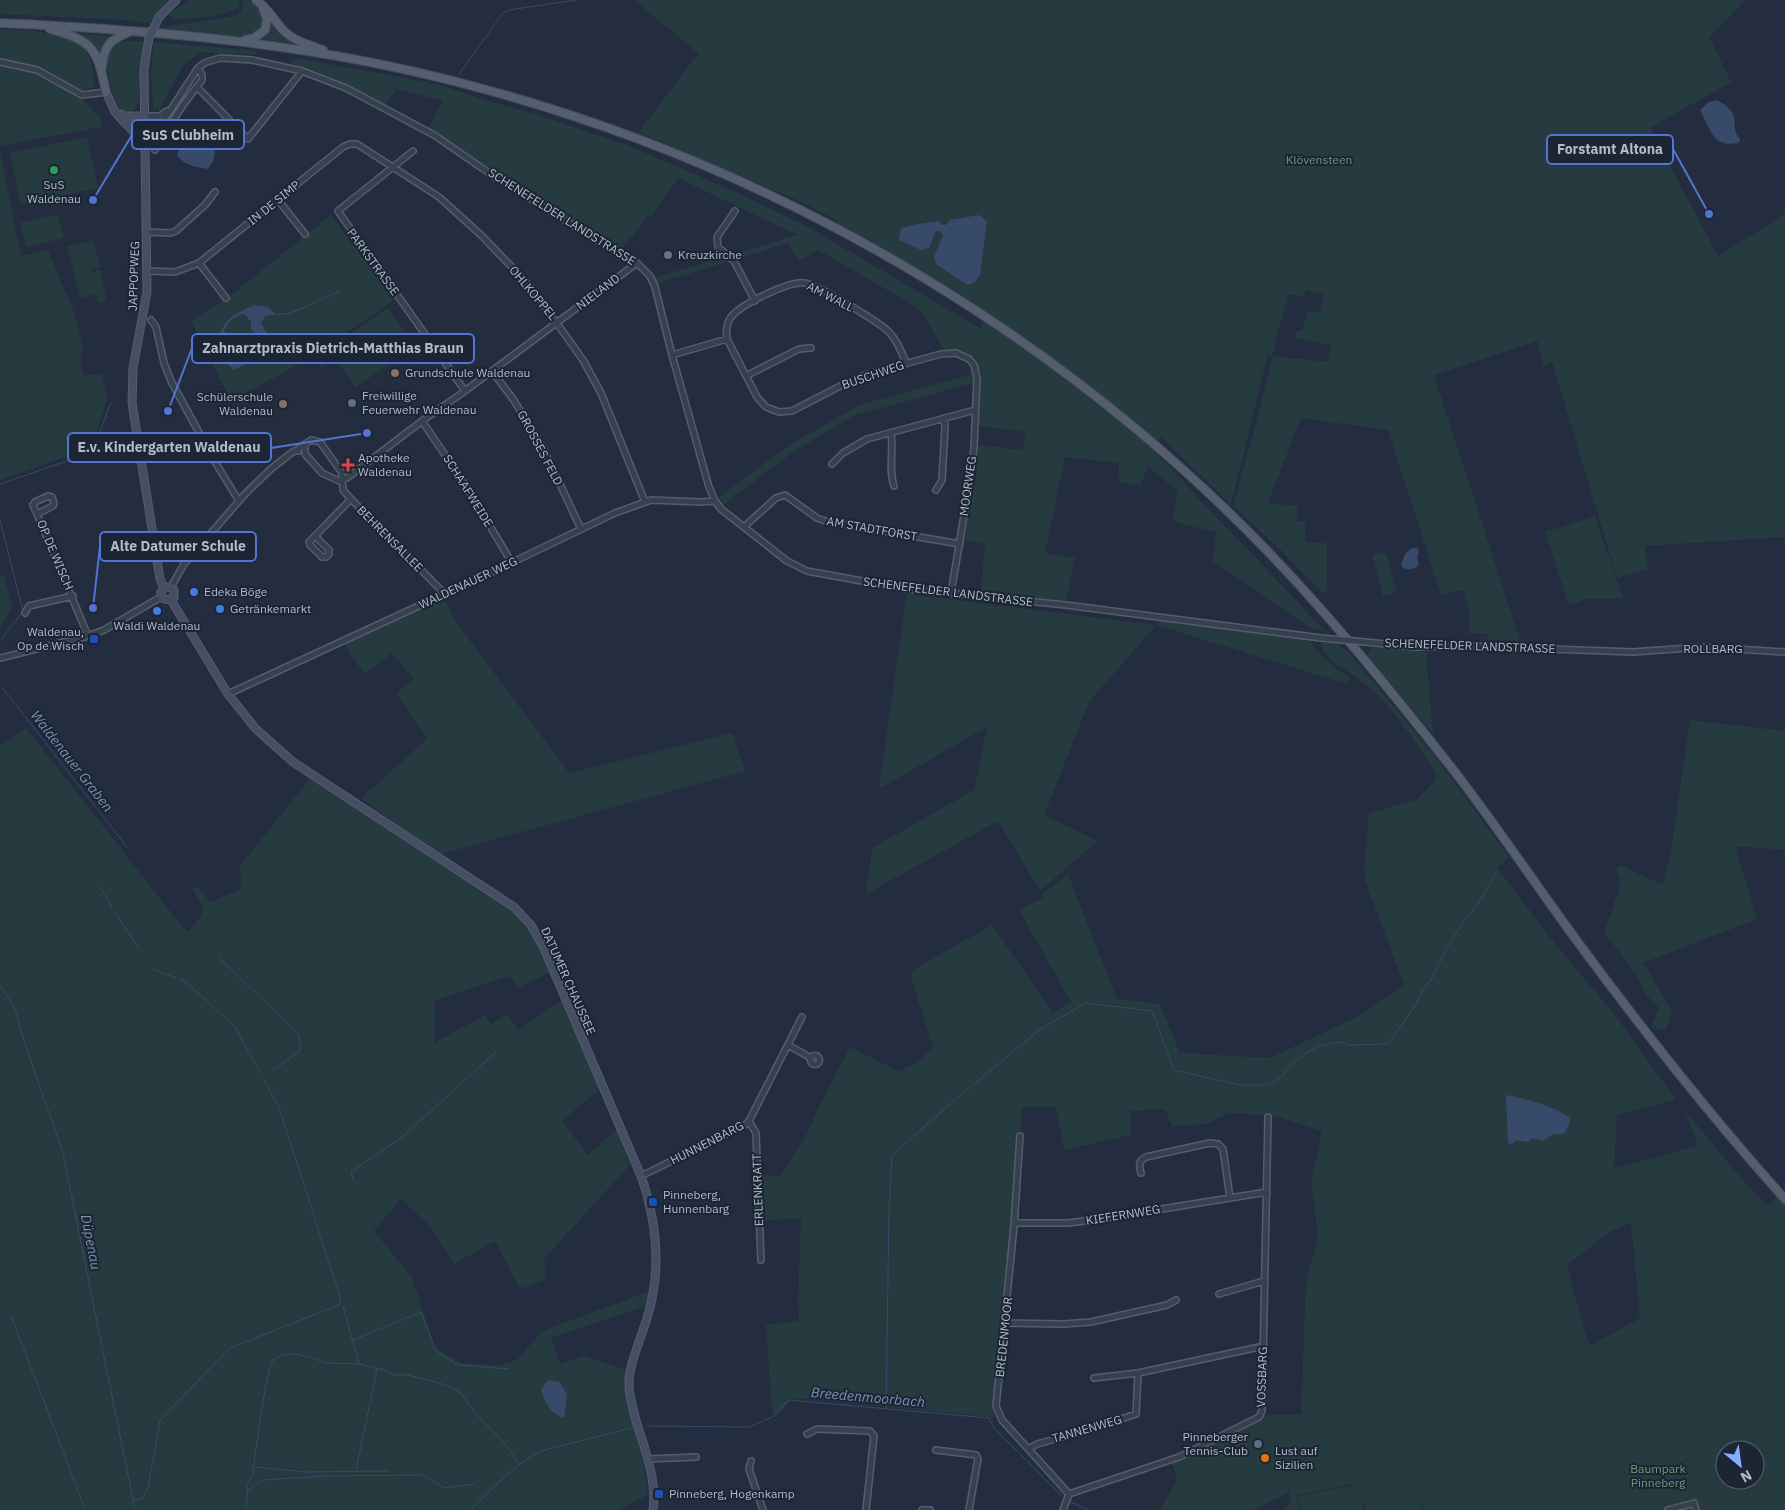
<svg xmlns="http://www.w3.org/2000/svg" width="1785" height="1510" font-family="'IBM Plex Sans',sans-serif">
	<rect width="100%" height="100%" fill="#232d3f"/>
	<path fill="#253b40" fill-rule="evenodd" d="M0 0H169L154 16 150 24 128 20 0 14Z
		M190 0H239L240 5C233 17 187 18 173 19L169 14Z
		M243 0C257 0 262 12 266 23L252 37 160 30V28L235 16C242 11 244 8 243 0Z
		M634 0H1745L1709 37 1731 82 1650 128 1718 256 1785 214V537L1645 546 1648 569 1617 578 1552 362 1544 366 1537 341 1434 375 1520 641 1487 640 1488 634 1469 633 1470 614 1464 590 1441 595 1388 430 1301 418 1268 503 1298 506 1296 521 1305 522V541L1306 542 1325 543 1327 545V590L1323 594 1283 552 1233 506 1259 412 1272 357 1268 354 1231 505 1160 436 1154 451 1326 632 1310 628 1213 561 1216 532 1186 525 1172 520 1178 491 1148 467 1140 486 1118 482 1119 463 1065 457 1045 553 1075 558 1066 601 981 593 985 543 964 540 975 481 979 445 1023 450 1026 432 979 426C979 413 979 400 980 387 980 382 981 375 980 371 975 353 959 347 943 349L923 313 915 306 818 250 799 261 788 243 656 284 654 278 797 235 678 178 652 216 649 215 622 249 556 211 428 128 443 101 396 89 385 106C357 90 327 73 294 66L291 62 296 58 437 84 495 103 533 113 632 147 740 194 810 228 981 329 985 310 840 225 834 219 799 201 661 141 638 133 694 59 699 54ZM1306 290 1324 295 1320 313 1307 311 1302 331H1296L1294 337 1332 346 1328 362 1272 356 1288 294 1304 297Z
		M270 19 298 44 261 39 268 31Z
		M0 29C21 30 72 31 85 50 93 61 93 74 95 87L81 91 79 96 102 119 101 127 0 146Z
		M80 34 112 36 105 44 100 58 91 43Z
		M144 41 138 104 132 113 122 112C113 99 99 58 113 45 120 39 134 41 144 41Z
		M154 42 257 51 256 55 202 52 184 64 160 109 153 110 151 70Z
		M87 137 98 188 21 204 10 153Z
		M0 150 21 256 48 250 74 312 83 349 80 359 83 375 102 374 107 400 91 448 0 480Z
		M58 214 64 238 26 247 20 223Z
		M331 215 394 300 326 347 334 360 322 368 314 356 231 401 191 321 226 299ZM254 305 268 307 276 313 265 316 261 323 267 333 268 344 278 365 268 360H254L234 370 221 358 220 330C230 317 239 311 254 305Z
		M93 240 100 267 90 270 91 272 100 270 107 301 98 303 96 294 80 298 67 247Z
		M388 308 415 346 356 387 329 349Z
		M241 314 246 315 254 332 256 340 245 345 227 336 224 330 230 321Z
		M973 374V383L853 416 793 452 723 505 719 497 791 444 859 405Z
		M1595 516 1623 598 1586 599 1569 605 1545 532Z
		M1380 552 1382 554 1386 553 1397 592 1383 596 1372 556Z
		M3 574 13 607 0 628V575Z
		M907 594 1156 625 1158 620 1309 639C1321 659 1332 666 1351 678L1347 684 1156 625 1089 702 1044 815 1098 841 1040 891 998 821 866 894 872 848 974 790 987 727 879 789Z
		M443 597 456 622 569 773 732 733 745 771 437 855 361 798 427 739 396 693 414 679 392 653 365 674 351 656 344 641Z
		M1323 642 1338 644 1350 654 1438 760 1509 857 1497 868 1556 945 1615 1015 1676 1100 1617 1115 1614 1168 1698 1146 1685 1111 1747 1185 1767 1206 1778 1197 1785 1204V1510H1424L1418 1497 1423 1510H1366L1364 1504 1362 1505 1363 1510H1300L1298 1496 1350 1486 1351 1487H1352L1351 1484 1297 1495 1299 1510H1283L1290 1504 1289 1492 1254 1510H1160L1177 1480 1172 1464 1267 1415 1301 1414 1306 1281 1318 1236 1311 1181 1322 1131 1275 1116 1229 1113 1206 1124 1172 1126 1165 1109 1130 1111 1131 1135 1064 1150 1056 1107H1022L1010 1258 993 1417 793 1398 775 1418 771 1401 766 1325 799 1321 798 1302 801 1219 761 1220 763 1174 780 1177 809 1130 817 1110 850 1047 898 1071 917 1063 933 1047 910 975 916 968 992 925 1053 1013 1071 1002 1019 910 1043 898 1042 895 1068 874 1117 999 1160 1004 1180 1053 1270 1058 1357 1017 1404 985 1365 880 1364 870 1369 813 1416 800 1435 781 1436 773C1414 741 1392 704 1360 680 1348 670 1325 661 1321 644ZM1631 1222 1640 1318 1590 1346 1584 1329 1567 1265 1610 1232ZM1725 1450H1755V1480H1725Z
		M1371 647 1426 652 1433 734 1367 655Z
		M1690 720 1785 731V850L1735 846 1757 919 1643 963 1672 1011 1665 1031 1651 1027 1659 1008 1645 994 1639 979 1604 932 1619 890 1620 877 1616 870 1620 865 1663 885 1672 845Z
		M26 728 181 925 188 932 200 918 203 909 192 888H199L210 902 241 889 240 866 312 776 514 908C531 929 541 946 551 972L518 988 510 976 435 1000 434 1043 485 1015 492 1024 507 1014 518 1030 562 1000 600 1089 562 1121 588 1155 617 1129 630 1165 544 1259 546 1280 520 1289 495 1241 454 1264 431 1227 401 1199 374 1231 412 1277 435 1347 460 1363 500 1365 517 1360 542 1331 650 1291 646 1306 551 1338 560 1364 584 1356 628 1371C622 1390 629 1406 634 1425 640 1447 646 1471 648 1494L620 1510H0V746Z"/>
	<path fill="#374a69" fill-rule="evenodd" d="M1717 100C1746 116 1727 124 1740 139L1739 143 1728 144 1718 141 1712 134 1700 110 1709 102Z
		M190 133 201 138 214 147C216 156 214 163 207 169L193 166 184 162 177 156 183 138Z
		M979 215 987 221 980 275 974 283 967 285 936 264 934 257 943 235 940 231H936L929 248 921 250 899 240 901 228 918 224 940 221V224L946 225 950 220Z
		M254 305 268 307 276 314 265 316 261 323 267 333 268 344 279 365 268 360H254L234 370C230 366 225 363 222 359 218 354 217 346 218 340 222 320 236 313 254 305ZM241 314 246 315 251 323V329L254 332 256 340 245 345 227 336 224 330 230 321Z
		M1412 548H1417L1419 551 1417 557 1419 565C1413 570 1405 572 1401 565L1405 554Z
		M1506 1095C1529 1099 1550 1106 1570 1117L1569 1125 1564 1134H1554L1542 1141 1533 1138 1527 1142 1516 1140 1512 1144 1508 1143Z
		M548 1380 560 1382 567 1395 564 1418C550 1413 546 1404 541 1390Z"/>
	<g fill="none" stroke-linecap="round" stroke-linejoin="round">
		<path stroke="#374a69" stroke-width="1" d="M459 74 503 13 508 10 577 0
			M325 298 341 291
			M276 314C293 316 307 305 322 299
			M539 332 552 322
			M546 334 555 328
			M524 344 531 338
			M525 350 540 339
			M503 359 516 350
			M487 371 497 363
			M496 371 519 355
			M465 387 484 373
			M0 484 93 452 111 402
			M0 520 23 611 0 641
			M7 660 74 642
			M2 687 127 847
			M100 887 112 908
			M116 914 139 949
			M219 958 298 1033 301 1047 300 1051 274 1070
			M152 969 176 978
			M180 979 188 984 235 1027 260 1072
			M0 986 14 1006 25 1044 63 1153 135 1510
			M1269 1085 1284 1075 1286 1069 1295 1061 1318 1046 1340 1042 1349 1045 1388 1044 1417 1003 1423 989 1431 980 1450 942 1466 918 1478 904 1496 873
			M353 1179 351 1172 401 1138 496 1052
			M343 1306 359 1364 384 1370 392 1375H408L446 1385 461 1393 475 1413 506 1445 520 1465
			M11 1316 57 1435 85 1510
			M353 1340 421 1312 436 1351 458 1365 509 1369
			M886 1409 889 1210 892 1155 956 1099 1039 1030 1086 1003 1152 1011 1174 1070 1239 1085H1265
			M647 1426 749 1427 772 1417 789 1400 989 1418 994 1428 1061 1495
			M254 1467 306 1472 388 1471
			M356 1470 377 1369
			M248 1490 263 1480 322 1476 423 1475 444 1488 474 1484
			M133 1500 142 1499 148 1488 160 1420 230 1348 339 1305 341 1300 279 1107 263 1078
			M1071 1502 1088 1510
			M246 1510 248 1490 246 1486 252 1476 263 1401 270 1366 273 1360 282 1355 295 1354 310 1357 326 1363 359 1364
			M471 1510C492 1488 514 1465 541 1451L631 1428"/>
		<g stroke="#555d6d" stroke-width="8">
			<path id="street" d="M0 62 37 70 82 95 106 92
				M197 87 248 139 302 71
				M144 116H160L167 111
				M145 126 160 125
				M145 144 153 137 198 68 204 63 220 58 252 60 302 71 346 88 434 135 495 177 587 234 637 263 650 276 655 287 672 355 709 487 715 501 721 509 787 561 807 571 906 589 1066 605 1321 638
				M155 150 159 142 183 105 202 80V75L198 68
				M413 151 338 211 465 391
				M278 200 305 234
				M735 211 717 237 718 247 734 261 755 301
				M146 232 170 233 176 231 205 205 215 192
				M199 263 226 298
				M147 271 175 272 199 263 343 147 350 144H357L439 197 482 236 531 287 583 360 601 393 645 502
				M151 320 156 327 164 363 171 381 215 462 239 501
				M727 339C726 332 726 324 731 317 740 305 790 280 805 283 818 285 881 323 890 333 898 342 902 353 906 363
				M672 355 727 339 757 397 766 407 779 412 792 411 848 382 868 374 941 354 956 353 969 359 974 365 977 378 974 448 970 480 951 593
				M492 371 513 399 543 448 581 529
				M746 376 799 349 811 348
				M422 421 466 486 512 563
				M891 433C894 451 888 469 894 486
				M305 445V454L322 473 339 481 347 478 422 421 465 391 637 263
				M295 451 311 440 320 442 342 473 343 490 351 499 445 594
				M832 464 843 453 867 439 975 410
				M936 490 942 480 945 427 944 418
				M48 496 52 497 54 503 53 506 37 514 33 505 35 502Z
				M37 514 88 636
				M744 527 776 498 785 495 817 518 825 521 960 544
				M315 536 329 550V554L326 557H322L310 545 309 542 315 536 351 499
				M171 587 184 564 246 493 272 468 294 451H298
				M25 613 29 606 73 596
				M1365 642 1415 647 1467 646 1633 652 1703 647 1785 652
				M0 658 88 636 104 630 161 597
				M228 694 490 573 615 513 651 500 701 502 715 501
				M788 1045 811 1058
				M810.5 1060a4.5 4.5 0 1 1 9 0a4.5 4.5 0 1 1-9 0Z
				M749 1121 756 1133 761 1260
				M1020 1136 1014 1226 996 1406 1002 1420 1069 1494 1063 1510
				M1141 1173C1139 1165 1138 1161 1146 1157L1210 1143 1218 1144 1223 1149 1230 1198
				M641 1176 745 1125 749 1121 802 1017
				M1015 1223H1068L1100 1219 1267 1192
				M1219 1294 1264 1281
				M1005 1323 1063 1324 1091 1322 1167 1305 1176 1300
				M1094 1378 1138 1373 1264 1346
				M807 1434 817 1429 870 1431 874 1436 866 1510
				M1028 1449 1037 1444 1088 1430 1136 1414 1138 1373
				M936 1450 976 1455 978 1459 969 1510
				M648 1459 696 1457
				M751 1461 749 1469 763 1510
				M1069 1494 1179 1457 1259 1417 1262 1411 1268 1117
				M922 1510H930
				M1668 1510 1694 1503 1696 1510"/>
		</g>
		<g stroke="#555d6d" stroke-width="9">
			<path id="secondary" d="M159 17 176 0
				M146 55 144 71 147 292 133 368 132 403 160 579 164 588
				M106 92 115 112 125 123 145 126
				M117 113 125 116H144
				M125 123 145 144
				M164 588 171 587 174 590V598L171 600
				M164 588 161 592V597L164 599 171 600
				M171 600 228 694 255 728 293 762 514 907 531 925 543 946 641 1176C657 1222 662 1270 647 1318 642 1336 630 1361 629 1380 628 1394 633 1407 636 1421 645 1449 657 1480 653 1510"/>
		</g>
		<g stroke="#404958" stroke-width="10">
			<path id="primary" d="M256 0C268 8 274 20 283 30 294 41 309 45 323 50
				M0 23C153 30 308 43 457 82 787 166 1094 351 1319 607 1366 660 1411 716 1455 772 1498 828 1538 888 1580 945 1645 1033 1712 1118 1785 1199
				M50 29C94 41 97 49 106 92
				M245 40 254 38 265 30 267 18 263 9
				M102 67C104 45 110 40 129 32"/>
		</g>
		<use href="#street" stroke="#37404f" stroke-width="5"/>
		<use href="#secondary" stroke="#454e62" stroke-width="7"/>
		<use href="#primary" stroke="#555e6f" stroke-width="8"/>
		<g stroke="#555d6d" stroke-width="8" stroke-linecap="butt">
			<path id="street-bridge" d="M1321 638 1365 642"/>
		</g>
		<g stroke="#555d6d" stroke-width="9" stroke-linecap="butt">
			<path id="secondary-bridge" d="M146 55 149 38 159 17"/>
		</g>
		<use href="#street-bridge" stroke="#37404f" stroke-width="5"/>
		<use href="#secondary-bridge" stroke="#454e62" stroke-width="7"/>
	</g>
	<circle fill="#2e9e5b" stroke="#1c2534" stroke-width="2" cx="54" cy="170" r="5"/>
	<circle fill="#6b7280" stroke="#1c2534" stroke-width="2" cx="668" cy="255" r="5"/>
	<g fill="#8d6e63" stroke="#1c2534" stroke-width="2">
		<circle cx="395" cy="373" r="5"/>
		<circle cx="283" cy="404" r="5"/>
	</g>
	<g fill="#5c6f8a" stroke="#1c2534" stroke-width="2">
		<circle cx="352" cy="403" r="5"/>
		<circle cx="1258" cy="1444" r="5"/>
	</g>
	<path fill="#e0444e" stroke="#1c2534" stroke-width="2" d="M345.5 457.5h5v5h5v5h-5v5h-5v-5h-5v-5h5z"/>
	<g fill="#3f7fe0" stroke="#1c2534" stroke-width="2">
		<circle cx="194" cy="592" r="5"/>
		<circle cx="220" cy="609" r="5"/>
		<circle cx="157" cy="611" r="5"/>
	</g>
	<g fill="#1a4fb4" stroke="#1c2534" stroke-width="2">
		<rect x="89" y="634" width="10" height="10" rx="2.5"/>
		<rect x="648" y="1197" width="10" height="10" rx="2.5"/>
		<rect x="654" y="1489" width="10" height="10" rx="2.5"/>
	</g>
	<circle fill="#e8710a" stroke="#1c2534" stroke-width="2" cx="1265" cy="1458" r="5"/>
	<g text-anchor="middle" stroke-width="4" stroke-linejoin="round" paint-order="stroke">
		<g font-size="12" fill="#699c77" stroke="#1c2534">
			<text x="1319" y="164">Klövensteen</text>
			<text x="1658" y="1473">Baumpark<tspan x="1658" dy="14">Pinneberg</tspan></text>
		</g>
		<g font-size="12" fill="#b3baca" stroke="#1c2534" text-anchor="start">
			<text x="54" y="189" text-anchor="middle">SuS<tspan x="54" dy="14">Waldenau</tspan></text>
			<text x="678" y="259">Kreuzkirche</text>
			<text x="405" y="377">Grundschule Waldenau</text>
			<text x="362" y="400">Freiwillige<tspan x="362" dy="14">Feuerwehr Waldenau</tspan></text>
			<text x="273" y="401" text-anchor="end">Schülerschule<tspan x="273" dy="14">Waldenau</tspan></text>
			<text x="358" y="462">Apotheke<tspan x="358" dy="14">Waldenau</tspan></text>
			<text x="204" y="596">Edeka Böge</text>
			<text x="230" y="613">Getränkemarkt</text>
			<text x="157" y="630" text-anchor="middle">Waldi Waldenau</text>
			<text x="84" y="636" text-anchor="end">Waldenau,<tspan x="84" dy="14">Op de Wisch</tspan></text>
			<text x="663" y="1199">Pinneberg,<tspan x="663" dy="14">Hunnenbarg</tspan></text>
			<text x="1248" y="1441" text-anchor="end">Pinneberger<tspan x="1248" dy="14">Tennis-Club</tspan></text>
			<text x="1275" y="1455">Lust auf<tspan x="1275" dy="14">Sizilien</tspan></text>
			<text x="669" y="1498">Pinneberg, Hogenkamp</text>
		</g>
		<g font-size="12" fill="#b3baca" stroke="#1c2534">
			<text transform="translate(274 203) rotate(-39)" y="4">IN DE SIMP</text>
			<text transform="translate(562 217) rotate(32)" y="4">SCHENEFELDER LANDSTRASSE</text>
			<text transform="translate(373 262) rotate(54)" y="4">PARKSTRASSE</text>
			<text transform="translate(134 276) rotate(-88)" y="4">JAPPOPWEG</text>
			<text transform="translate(598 292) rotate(-37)" y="4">NIELAND</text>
			<text transform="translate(533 293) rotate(50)" y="4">OHLKOPPEL</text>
			<text transform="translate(830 297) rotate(27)" y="4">AM WALL</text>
			<text transform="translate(873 375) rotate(-19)" y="4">BUSCHWEG</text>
			<text transform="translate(540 448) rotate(62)" y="4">GROSSES FELD</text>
			<text transform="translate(968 486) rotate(-82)" y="4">MOORWEG</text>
			<text transform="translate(468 491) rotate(58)" y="4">SCHAAFWEIDE</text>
			<text transform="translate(872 529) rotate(10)" y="4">AM STADTFORST</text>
			<text transform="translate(390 539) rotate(45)" y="4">BEHRENSALLEE</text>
			<text transform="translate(55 555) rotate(67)" y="4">OP DE WISCH</text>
			<text transform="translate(468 583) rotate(-25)" y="4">WALDENAUER WEG</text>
			<text transform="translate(948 592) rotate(7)" y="4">SCHENEFELDER LANDSTRASSE</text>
			<text transform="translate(1470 646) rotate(2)" y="4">SCHENEFELDER LANDSTRASSE</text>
			<text x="1713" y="653">ROLLBARG</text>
			<text transform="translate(568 981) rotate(66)" y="4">DATUMER CHAUSSEE</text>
			<text transform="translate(707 1143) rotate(-27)" y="4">HUNNENBARG</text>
			<text transform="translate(758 1190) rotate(-92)" y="4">ERLENKRATT</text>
			<text transform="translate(1123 1215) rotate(-9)" y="4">KIEFERNWEG</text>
			<text transform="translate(1004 1337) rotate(-84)" y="4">BREDENMOOR</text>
			<text transform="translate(1262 1377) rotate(-88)" y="4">VOSSBARG</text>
			<text transform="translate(1087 1429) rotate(-16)" y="4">TANNENWEG</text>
		</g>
		<g font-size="14" font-style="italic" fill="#798fb2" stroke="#1c2534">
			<text transform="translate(72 761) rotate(52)" y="5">Waldenauer Graben</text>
			<text transform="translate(91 1242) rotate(79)" y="5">Düpenau</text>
			<text transform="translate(868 1397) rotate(5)" y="5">Breedenmoorbach</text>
		</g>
	</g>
	<path fill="none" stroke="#5274d3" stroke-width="2" d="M93 200L132 135M1709 214L1673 149M168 411L192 348M367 433L271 448M93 608L100 546"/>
	<g fill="#5274d3" stroke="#1c2534" stroke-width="2">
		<circle cx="93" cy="200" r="5"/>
		<circle cx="1709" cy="214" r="5"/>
		<circle cx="168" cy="411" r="5"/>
		<circle cx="367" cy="433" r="5"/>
		<circle cx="93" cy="608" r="5"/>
	</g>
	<g fill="#1c2534" stroke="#5274d3" stroke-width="2">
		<rect x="132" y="120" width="112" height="29" rx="5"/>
		<rect x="1547" y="135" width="126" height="29" rx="5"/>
		<rect x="192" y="334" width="282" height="29" rx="5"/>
		<rect x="68" y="433" width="203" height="29" rx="5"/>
		<rect x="100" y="532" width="156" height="29" rx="5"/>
	</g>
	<g font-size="14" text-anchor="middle" font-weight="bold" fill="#b3baca">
		<text x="188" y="140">SuS Clubheim</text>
		<text x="1610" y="154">Forstamt Altona</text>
		<text x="333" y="353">Zahnarztpraxis Dietrich-Matthias Braun</text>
		<text x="169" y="452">E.v. Kindergarten Waldenau</text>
		<text x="178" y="551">Alte Datumer Schule</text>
	</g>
	<g transform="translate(1740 1465) rotate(151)"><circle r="24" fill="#1c2534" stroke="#586170"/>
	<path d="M0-4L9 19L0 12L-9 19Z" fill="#85adfd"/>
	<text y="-8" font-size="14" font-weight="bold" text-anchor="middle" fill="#b3baca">N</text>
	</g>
</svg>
